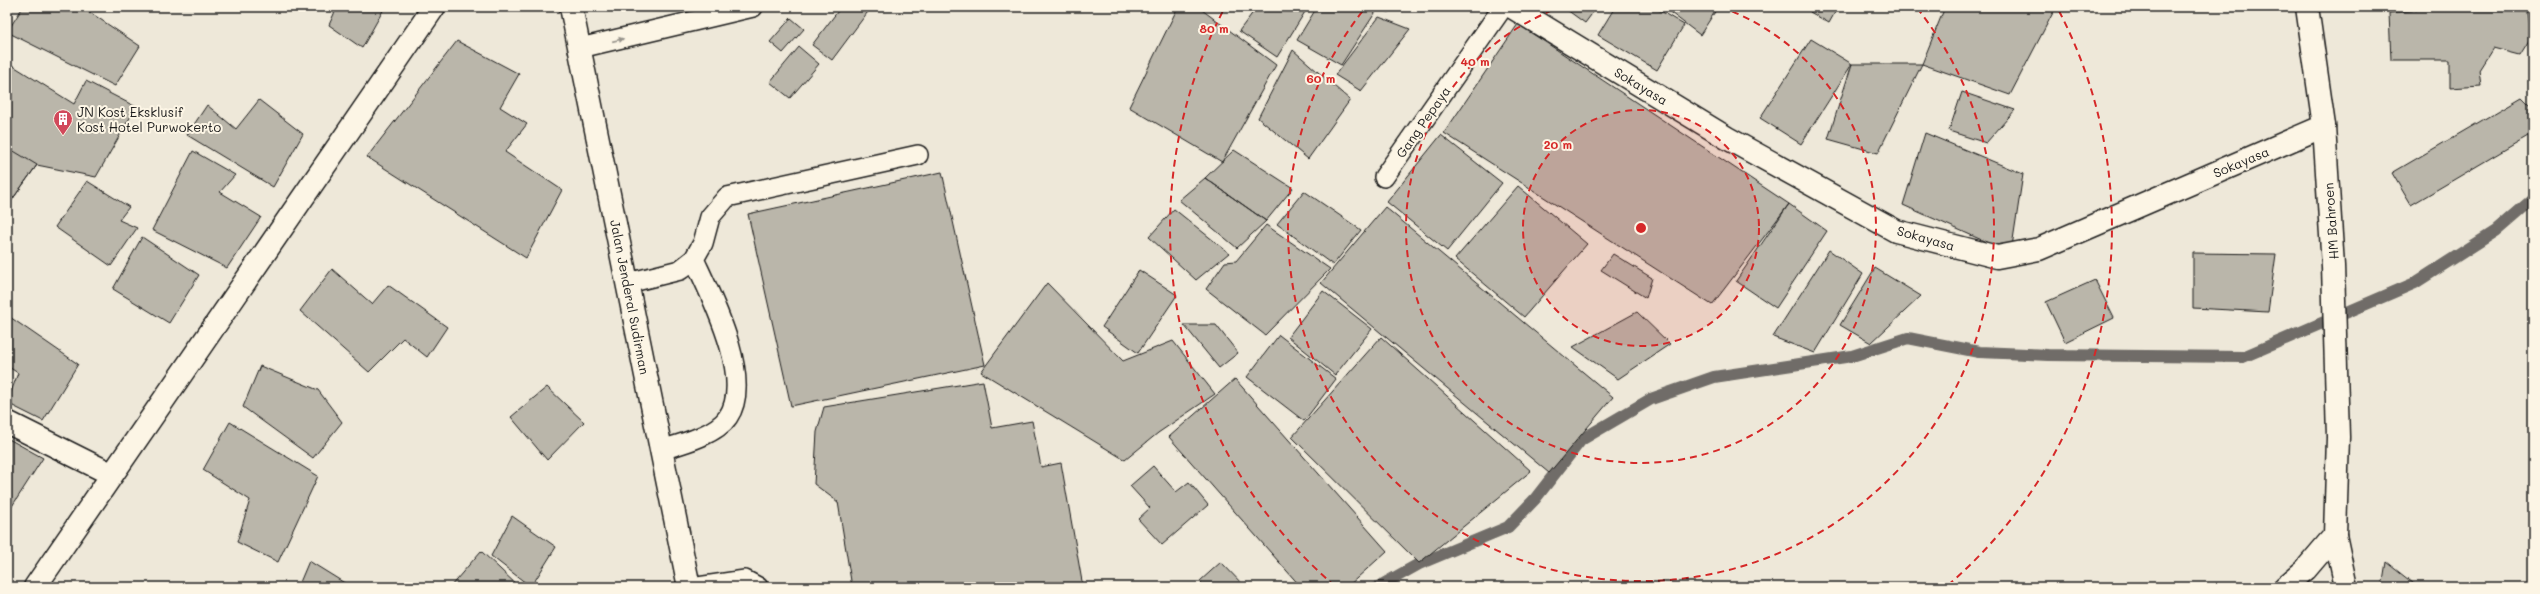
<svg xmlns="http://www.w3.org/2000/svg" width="2540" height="594" font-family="Mali,sans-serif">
	<rect width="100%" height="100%" fill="#eee8d9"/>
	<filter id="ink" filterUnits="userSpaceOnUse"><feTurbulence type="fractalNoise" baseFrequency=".025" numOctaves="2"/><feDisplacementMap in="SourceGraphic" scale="8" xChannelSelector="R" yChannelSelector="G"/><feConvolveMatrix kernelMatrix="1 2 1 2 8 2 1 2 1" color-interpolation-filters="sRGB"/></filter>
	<g filter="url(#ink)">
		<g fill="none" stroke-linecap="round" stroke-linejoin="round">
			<path stroke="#6f6c67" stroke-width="12" d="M1378 587 1419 564 1508 527 1535 499 1581 440 1651 399 1714 377 1852 356 1908 338 1979 352 2048 355 2243 357 2415 283 2496 231 2533 199"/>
		</g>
		<path fill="#bab6aa" stroke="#1c1c1c" d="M23 7H82L140 46 115 86 7 32Z
			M337 7H385L362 48 329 25Z
			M841 7H867L870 9 832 60 812 45Z
			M1178 7H1198L1276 65 1222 162 1129 107Z
			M1257 7H1308L1277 57 1239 31Z
			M1317 7H1393L1389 12 1377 10 1341 65 1297 40Z
			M1563 7H1597L1585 23Z
			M1615 7H1654L1684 25 1657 70 1598 35Z
			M1663 7H1718L1700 35Z
			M1812 7H1838L1829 23 1810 12Z
			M1945 7H2056L2010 95 1922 64Z
			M2418 7H2526L2531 37 2520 55 2493 48 2479 70 2481 86 2450 88V60H2391L2389 13 2417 10Z
			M1379 17 1410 29 1361 91 1335 75Z
			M791 18 804 29 783 53 770 42Z
			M1518 24 1789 204 1712 305 1444 133Z
			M1811 39 1852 64 1801 144 1760 118Z
			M457 41 519 74 500 107 527 124 505 152 562 190 526 258 367 157Z
			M799 47 819 64 790 98 770 82Z
			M1293 50 1350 100 1308 159 1258 118Z
			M7 62 74 104 86 81 136 107 96 177 37 165 7 207Z
			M1852 64H1922L1878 153 1828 139Z
			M1962 92 2015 110 1986 143 1949 131Z
			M2522 97 2533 108V133L2411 205 2392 173Z
			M259 100 303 134 273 187 187 135 207 105 236 129Z
			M1925 133 2023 174 2011 253 1903 205Z
			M1441 135 1502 183 1447 251 1387 202Z
			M7 147 37 165 7 207Z
			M1234 150 1293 188 1266 221 1205 178Z
			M193 151 235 175 220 192 261 217 227 268 152 230Z
			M942 172 985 365 791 406 748 214Z
			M1205 178 1266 221 1237 248 1179 200Z
			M87 181 129 207 119 220 137 228 111 266 55 227Z
			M1518 186 1587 244 1524 317 1455 259Z
			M1304 191 1361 230 1333 265 1277 224Z
			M1789 204 1827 231 1776 308 1736 281Z
			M1385 207 1613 397 1549 473 1321 283Z
			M1174 209 1229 253 1196 280 1149 237Z
			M1266 225 1330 269 1265 335 1206 289 1225 262 1236 261Z
			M142 237 199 275 169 323 113 289Z
			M1829 250 1863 274 1815 353 1773 337Z
			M2193 253 2276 254 2268 312 2193 308Z
			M1613 254 1652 278 1646 298 1601 270Z
			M1875 268 1921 296 1871 343 1840 325Z
			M332 269 372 304 388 285 447 327 427 357 403 338 369 372 300 311Z
			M1139 270 1177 295 1138 353 1102 327Z
			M2095 280 2114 318 2065 342 2046 302Z
			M1047 283 1123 361 1173 341 1215 394 1158 433 1125 460 981 372Z
			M1323 291 1372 329 1335 375 1288 337Z
			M1637 312 1670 344 1618 379 1573 347Z
			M7 315 78 364 43 421 7 403 18 373 7 366Z
			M1184 325H1216L1238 353 1219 368Z
			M1279 335 1336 379 1304 421 1247 377Z
			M1381 337 1531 471 1419 563 1292 437Z
			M260 366 318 390 342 422 313 458 243 407Z
			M1235 379 1387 551 1347 587H1301L1169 437Z
			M983 381 992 428 1032 421 1041 467 1061 463 1083 587H852L838 502 814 484 817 432 824 407Z
			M547 387 584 422 547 460 511 417Z
			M230 422 318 476 278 562 237 542 250 500 203 470Z
			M7 438 43 458 7 514Z
			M1153 466 1176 492 1189 482 1208 505 1162 545 1138 519 1150 508 1130 486Z
			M512 516 556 547 531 587 491 556Z
			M481 551 519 587H450Z
			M309 561 351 587H298Z
			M1221 562 1245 587H1206L1200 581Z
			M2386 562 2418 587H2382Z"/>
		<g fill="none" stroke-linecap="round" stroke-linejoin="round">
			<g stroke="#1c1c1c" stroke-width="22">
				<path id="service" d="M580 48 753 7
					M1384 177 1503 7
					M628 283 680 270 694 259 703 243 710 217 727 197 918 155
					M661 450C681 444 716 435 728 417 754 379 711 296 694 259
					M698 587 745 580 758 587"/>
			</g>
			<g stroke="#1c1c1c" stroke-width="25">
				<path id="minor" d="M1512 7 1727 138 1896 231 1997 257 2039 249 2324 126
					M7 422 111 474
					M2335 535 2346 587
					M35 587 434 7"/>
			</g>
			<g stroke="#1c1c1c" stroke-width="25">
				<path id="tertiary" d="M2285 587 2306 569 2335 535 2338 437 2333 266 2324 126 2307 7"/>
			</g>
			<g stroke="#1c1c1c" stroke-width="25">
				<path id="primary" d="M571 7 689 587"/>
			</g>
			<use href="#service" stroke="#fcf5e5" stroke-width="19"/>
			<use href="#minor" stroke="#fcf5e5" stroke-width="22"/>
			<use href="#tertiary" stroke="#fcf5e5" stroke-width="22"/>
			<use href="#primary" stroke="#fcf5e5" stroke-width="22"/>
		</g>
		<defs><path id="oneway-solid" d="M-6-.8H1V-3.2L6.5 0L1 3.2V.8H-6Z"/></defs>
		<use fill="#97938b" href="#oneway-solid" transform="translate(618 40) rotate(-13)"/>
	</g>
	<circle cx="1641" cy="228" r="118" fill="#d62828" fill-opacity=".12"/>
	<g fill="none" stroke="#d62828" stroke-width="2" stroke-dasharray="7 5">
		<circle cx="1641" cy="228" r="118"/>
		<path d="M1721 7A235 235 0 1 1 1561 7"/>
		<path d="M1917 8A353 353 0 1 1 1365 8"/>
		<path d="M1335 586A471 471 0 0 1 1223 11M2059 11A471 471 0 0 1 1947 586"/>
	</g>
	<defs>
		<g id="building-pin" transform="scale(1)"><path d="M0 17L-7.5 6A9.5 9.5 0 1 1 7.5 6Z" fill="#d1495b" stroke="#fcf5e5"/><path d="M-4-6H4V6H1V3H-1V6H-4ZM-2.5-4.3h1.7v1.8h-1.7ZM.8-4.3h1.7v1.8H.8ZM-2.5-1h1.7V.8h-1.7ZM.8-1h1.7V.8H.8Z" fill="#fff"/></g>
	</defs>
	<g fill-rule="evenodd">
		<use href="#building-pin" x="63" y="119"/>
	</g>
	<g text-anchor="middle" stroke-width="4" stroke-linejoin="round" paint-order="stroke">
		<g font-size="13" fill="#1c1c1c" stroke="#fcf5e5">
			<text transform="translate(1641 86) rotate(31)" y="5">Sokayasa</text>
			<text transform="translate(1423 122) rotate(-55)" y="5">Gang Pepaya</text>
			<text transform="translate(2241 162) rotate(-23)" y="5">Sokayasa</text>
			<text transform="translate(2331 221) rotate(-94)" y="5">HM Bahroen</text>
			<text transform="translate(1926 238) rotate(16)" y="5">Sokayasa</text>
			<text transform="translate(630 297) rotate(79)" y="5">Jalan Jenderal Sudirman</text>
		</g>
		<g font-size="13" fill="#1c1c1c" stroke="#fcf5e5" text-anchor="start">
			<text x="77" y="117">JN Kost Eksklusif<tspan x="77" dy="15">Kost Hotel Purwokerto</tspan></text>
		</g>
	</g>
	<circle cx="1641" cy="228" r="6" fill="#d62828" stroke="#fcf5e5" stroke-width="2"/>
	<g font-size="12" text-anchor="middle" font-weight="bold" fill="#d62828" stroke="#fcf5e5" stroke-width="4" stroke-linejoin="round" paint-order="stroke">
		<text x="1214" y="33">80 m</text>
		<text x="1475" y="66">40 m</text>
		<text x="1321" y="83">60 m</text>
		<text x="1558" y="149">20 m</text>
	</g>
	<rect width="2540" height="594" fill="none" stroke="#fcf5e5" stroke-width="24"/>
	<rect x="12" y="12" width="2516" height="570" fill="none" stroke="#1c1c1c" stroke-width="1.5" filter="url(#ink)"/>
</svg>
